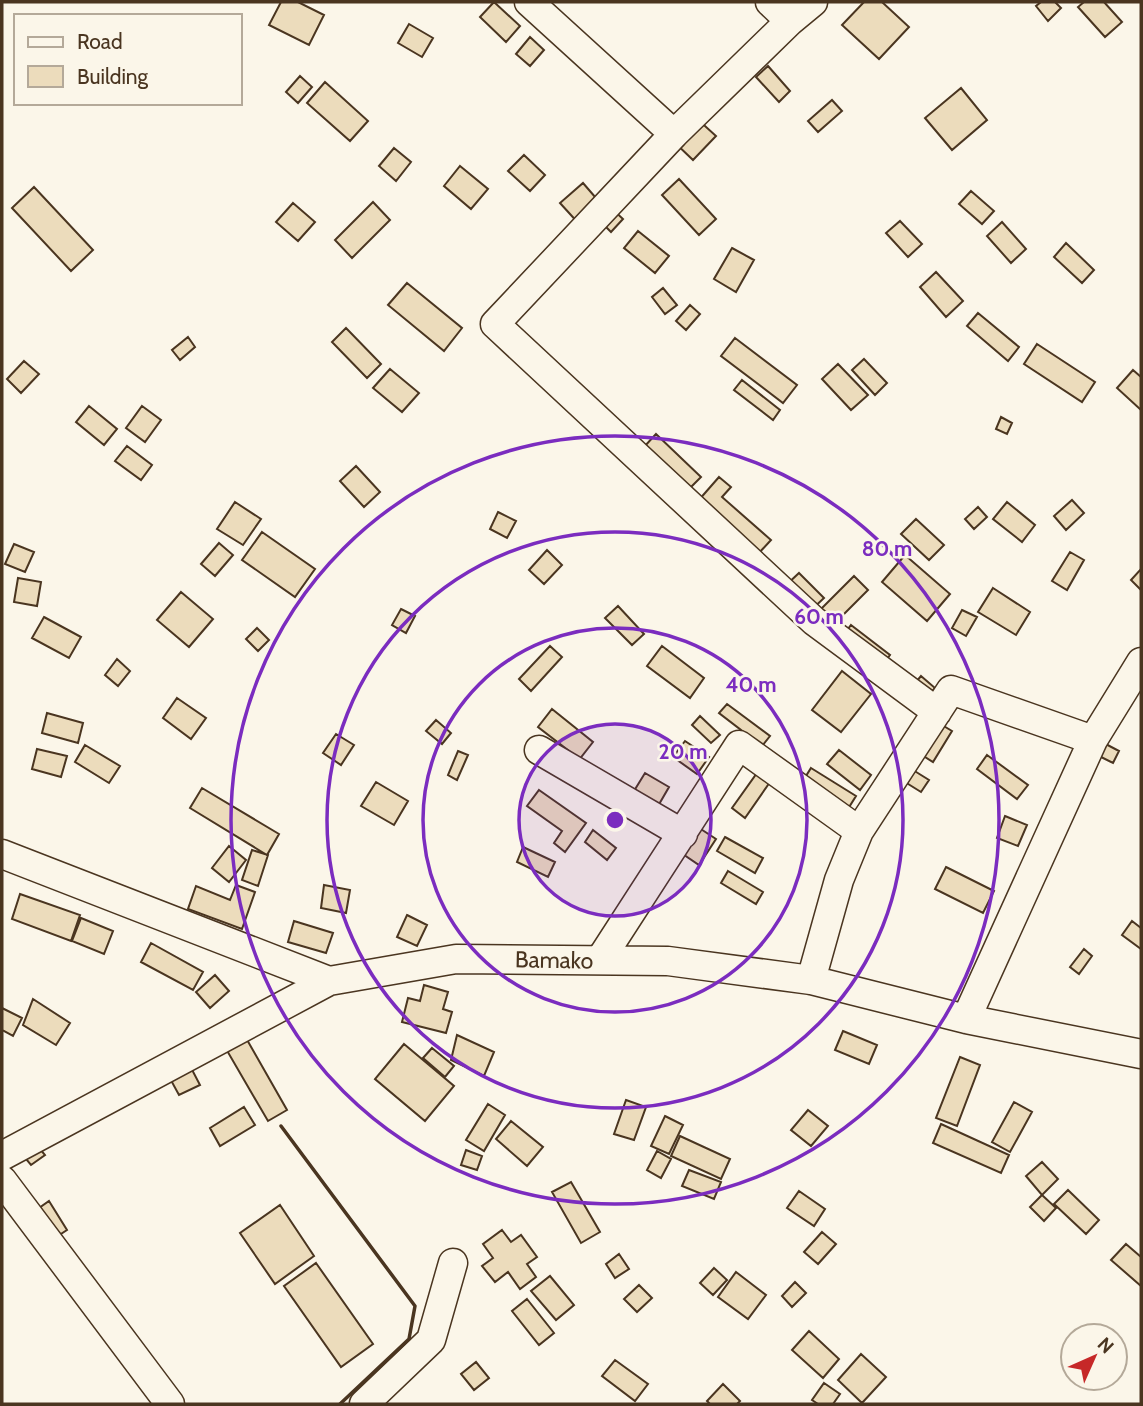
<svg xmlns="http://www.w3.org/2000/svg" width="1143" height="1406" font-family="Cabin,sans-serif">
	<rect width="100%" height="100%" fill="#fbf6e9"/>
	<path fill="#ecdcbc" stroke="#4a3520" stroke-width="2" d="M281 2H298L324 15 309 45 269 25Z
		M494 2 520 26 506 42 480 17Z
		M864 2H882L909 27 879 59 842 25Z
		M1041 2H1055L1061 8 1048 21 1036 6Z
		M1084 2H1104L1122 22 1105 37 1078 7Z
		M409 24 433 38 422 57 398 43Z
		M530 37 544 50 530 66 516 54Z
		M768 66 790 91 779 102 756 77Z
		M300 76 312 87 298 103 286 92Z
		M325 82 368 121 350 141 307 103Z
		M961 88 987 120 952 150 925 118Z
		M832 100 842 111 818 132 808 121Z
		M694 116 716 136 693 160 672 140Z
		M394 148 411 162 396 181 379 166Z
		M524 155 545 175 530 191 508 171Z
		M460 166 488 189 471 209 444 186Z
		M679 179 716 219 699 235 662 195Z
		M583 183 602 205 580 225 560 203Z
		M34 187 93 250 71 271 12 208Z
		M971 191 994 211 982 224 959 204Z
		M373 202 390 220 352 258 335 240Z
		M293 203 315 222 298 241 276 222Z
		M610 207 623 219 611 232 598 219Z
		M900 221 922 244 908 257 886 233Z
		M1002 222 1026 249 1011 263 987 236Z
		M638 231 669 256 655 273 624 248Z
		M1066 243 1094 270 1082 283 1054 257Z
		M732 248 754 260 736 292 714 279Z
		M936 272 963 301 946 317 920 287Z
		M407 283 462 328 444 351 388 305Z
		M663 288 677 305 665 314 652 297Z
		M690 305 700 314 686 330 676 321Z
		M978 313 1019 347 1008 361 967 326Z
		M346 328 381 364 367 378 332 342Z
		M188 337 195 347 180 360 172 350Z
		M735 338 797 385 783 403 721 356Z
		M1037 344 1095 382 1082 402 1024 364Z
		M864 359 887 383 875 395 852 370Z
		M24 361 39 374 21 393 7 379Z
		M838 364 868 395 851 410 822 379Z
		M390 369 419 393 402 412 373 388Z
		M1133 370 1141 377V410L1117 388Z
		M742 380 780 410 773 420 734 390Z
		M89 406 117 429 104 445 76 422Z
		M142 406 161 420 145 442 126 428Z
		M1001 417 1012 423 1007 434 996 429Z
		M656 434 701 477 687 491 643 448Z
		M127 446 152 465 141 480 115 461Z
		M356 466 380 492 364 507 340 481Z
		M719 477 731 487 722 497 771 540 758 554 698 501Z
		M1072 500 1084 513 1066 530 1054 516Z
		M235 502 261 519 243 545 217 529Z
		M1007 502 1035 525 1022 542 993 519Z
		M978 507 987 517 974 529 965 519Z
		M498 512 516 521 507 538 490 529Z
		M916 519 944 545 929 560 901 534Z
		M262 532 315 569 295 597 242 560Z
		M219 543 233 555 215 576 201 564Z
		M14 544 34 552 25 572 5 564Z
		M547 550 562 565 544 584 529 570Z
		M1070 552 1084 560 1067 590 1052 581Z
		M905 555 950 594 927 621 882 582Z
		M1141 569V590L1131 580Z
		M799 573 824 598 809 612 784 587Z
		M854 576 868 590 829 629 815 615Z
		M18 578 41 582 37 606 14 602Z
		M993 588 1030 612 1016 635 978 612Z
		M181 592 213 619 189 647 157 620Z
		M618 606 644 634 632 645 605 618Z
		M401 609 415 616 406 633 392 625Z
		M962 610 977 617 966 636 952 628Z
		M44 617 81 637 69 658 32 638Z
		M851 625 890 655 878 671 839 641Z
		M257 628 269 640 258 651 246 639Z
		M550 646 562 657 531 691 519 679Z
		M662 646 704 678 690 698 647 666Z
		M117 659 130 671 118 686 105 675Z
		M842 671 871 694 841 732 812 710Z
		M921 676 935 688 920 706 906 694Z
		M177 698 206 718 191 739 163 718Z
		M727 704 770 736 762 746 719 713Z
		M552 709 593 742 568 774 557 766 569 751 538 727Z
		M47 713 83 723 78 743 42 733Z
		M700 716 720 735 711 743 692 725Z
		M932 719 952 731 933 762 914 750Z
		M436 720 451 733 442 744 426 731Z
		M336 734 354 745 341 765 323 753Z
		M685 741 709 757 697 774 673 757Z
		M1100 741 1119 751 1113 763 1093 753Z
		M85 745 120 766 109 783 75 762Z
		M37 749 67 756 61 777 32 769Z
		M839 750 871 775 860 790 827 764Z
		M458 751 468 755 457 780 448 775Z
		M987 755 1028 785 1017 799 977 769Z
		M811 768 856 796 846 812 801 784Z
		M913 770 929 780 921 792 905 782Z
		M645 773 669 787 658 806 634 791Z
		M757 773 770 782 745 818 732 808Z
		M376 782 408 801 394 825 361 806Z
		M202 788 279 834 267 855 190 808Z
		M539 790 586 823 565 852 554 843 562 831 527 806Z
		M1005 816 1027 825 1018 846 997 838Z
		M687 820 716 839 699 865 671 846Z
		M593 830 616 848 607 860 585 842Z
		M725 837 763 858 755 873 717 851Z
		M229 846 246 860 229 882 212 868Z
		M523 847 555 862 548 877 517 862Z
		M252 850 268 855 258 886 242 880Z
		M946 867 994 891 983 913 935 889Z
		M728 871 763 892 756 904 721 883Z
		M236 885 255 892 242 929 188 909 196 886 230 900Z
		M324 885 350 890 346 913 321 908Z
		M20 894 80 915 71 941 12 919Z
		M407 915 427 925 417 946 397 937Z
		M81 918 113 931 104 954 72 941Z
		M294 921 333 933 326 953 288 942Z
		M1132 921 1141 928V949L1122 935Z
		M151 943 203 972 193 990 141 962Z
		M1084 949 1092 956 1079 974 1070 967Z
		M215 975 229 991 210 1008 196 992Z
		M424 985 448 992 443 1009 452 1012 446 1033 402 1022 408 998 420 1001Z
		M33 999 70 1023 56 1045 23 1025Z
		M2 1008 22 1018 13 1036 2 1030Z
		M242 1031 287 1110 268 1121 222 1042Z
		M843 1031 877 1045 869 1064 835 1050Z
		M457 1035 494 1052 484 1076 451 1060Z
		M404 1044 454 1086 425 1121 375 1079Z
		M432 1048 454 1066 445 1077 423 1058Z
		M960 1057 980 1065 957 1126 936 1118Z
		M188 1062 200 1085 179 1095 167 1073Z
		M626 1100 646 1107 634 1140 614 1134Z
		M1014 1102 1032 1112 1010 1152 992 1142Z
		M488 1104 505 1115 484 1151 466 1140Z
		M244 1107 255 1125 220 1146 210 1128Z
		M808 1110 828 1126 811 1146 791 1130Z
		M665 1116 683 1125 669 1154 651 1146Z
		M511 1121 543 1147 527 1166 496 1139Z
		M941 1124 1009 1155 1001 1173 933 1143Z
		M680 1136 730 1159 721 1179 671 1156Z
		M35 1143 45 1155 31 1165 21 1153Z
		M466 1150 482 1156 477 1170 461 1165Z
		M657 1151 671 1159 661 1178 647 1170Z
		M1042 1162 1058 1179 1042 1195 1026 1176Z
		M689 1170 721 1182 714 1199 682 1186Z
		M571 1182 600 1232 581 1243 552 1192Z
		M1068 1190 1099 1220 1086 1234 1054 1204Z
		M799 1191 825 1209 814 1226 787 1208Z
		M1042 1195 1056 1208 1044 1221 1030 1207Z
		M49 1201 67 1230 50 1241 32 1213Z
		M280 1205 314 1256 275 1284 240 1233Z
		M502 1230 511 1242 521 1235 537 1257 527 1264 536 1277 520 1289 508 1272 495 1282 482 1266 493 1258 483 1244Z
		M822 1232 836 1244 818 1264 804 1252Z
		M1126 1244 1141 1257V1286L1111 1260Z
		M619 1254 629 1269 615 1278 606 1264Z
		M316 1263 373 1344 341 1367 284 1286Z
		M714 1268 727 1280 713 1295 700 1283Z
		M736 1272 766 1295 748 1319 718 1297Z
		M550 1276 574 1305 556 1320 531 1291Z
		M795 1282 806 1293 792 1307 782 1296Z
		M639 1285 652 1298 637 1312 624 1299Z
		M527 1299 554 1333 539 1345 512 1311Z
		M809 1331 839 1359 823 1378 792 1350Z
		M861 1354 886 1377 862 1403 838 1380Z
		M615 1360 648 1384 635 1401 602 1376Z
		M476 1362 489 1378 474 1390 461 1374Z
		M824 1383 840 1394 833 1404H818L812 1400Z
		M723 1384 740 1401 737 1404H710L707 1401Z"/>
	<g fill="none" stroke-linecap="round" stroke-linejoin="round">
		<g stroke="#4a3520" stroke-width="31">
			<path id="street" d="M529 2 674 134
				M770 2 790 21
				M813 2 790 21 674 134 495 324 814 621 937 712
				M539 750 683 834
				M2 854 329 981
				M600 960 739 745 859 831
				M811 980 839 880 859 831 951 690 1093 740
				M966 1019 1093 740 1141 662
				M2 1156 329 981 456 959 668 961 811 980 966 1019 1141 1054
				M2 1180 170 1404
				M364 1404 431 1340 453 1263"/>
		</g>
		<use href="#street" stroke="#fbf6e9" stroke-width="28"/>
		<path stroke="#4a3520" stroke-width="3.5" d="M281 1126 415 1306 409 1339 340 1404"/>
	</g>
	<circle cx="615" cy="820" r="96" fill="#7b2cbf" fill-opacity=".12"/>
	<g fill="none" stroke="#7b2cbf" stroke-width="3.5">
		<circle cx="615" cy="820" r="96"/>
		<circle cx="615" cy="820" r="192"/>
		<circle cx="615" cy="820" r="288"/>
		<circle cx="615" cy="820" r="384"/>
	</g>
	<g text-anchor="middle" stroke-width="5" stroke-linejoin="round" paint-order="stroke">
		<g font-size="23" fill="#4a3520" stroke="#fbf6e9">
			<text transform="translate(554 960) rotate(1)" y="8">Bamako</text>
		</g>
	</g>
	<circle cx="615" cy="820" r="10" fill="#7b2cbf" stroke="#fbf6e9" stroke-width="3.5"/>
	<g font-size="21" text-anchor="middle" font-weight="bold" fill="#7b2cbf" stroke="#fbf6e9" stroke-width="5" stroke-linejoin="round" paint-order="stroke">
		<text x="887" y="556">80 m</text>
		<text x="819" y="624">60 m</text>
		<text x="751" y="692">40 m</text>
		<text x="683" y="759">20 m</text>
	</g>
	<rect width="1143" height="1406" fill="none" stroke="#4a3520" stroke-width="7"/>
	<rect x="14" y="14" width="228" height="91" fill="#fbf6e9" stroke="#b4a999" stroke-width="2"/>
	<rect x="28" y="37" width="35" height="10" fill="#fbf6e9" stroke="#b4a999" stroke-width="2"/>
	<text x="77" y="49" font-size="21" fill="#4a3520">Road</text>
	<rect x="28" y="66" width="35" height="21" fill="#ecdcbc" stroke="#b4a999" stroke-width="2"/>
	<text x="77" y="84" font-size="21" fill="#4a3520">Building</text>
	<g transform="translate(1094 1357) rotate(45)"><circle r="33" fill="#fbf6e9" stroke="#b4a999" stroke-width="2"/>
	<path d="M0-5L12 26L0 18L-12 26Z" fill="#c62828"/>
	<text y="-10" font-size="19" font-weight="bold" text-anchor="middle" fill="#4a3520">N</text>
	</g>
</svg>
